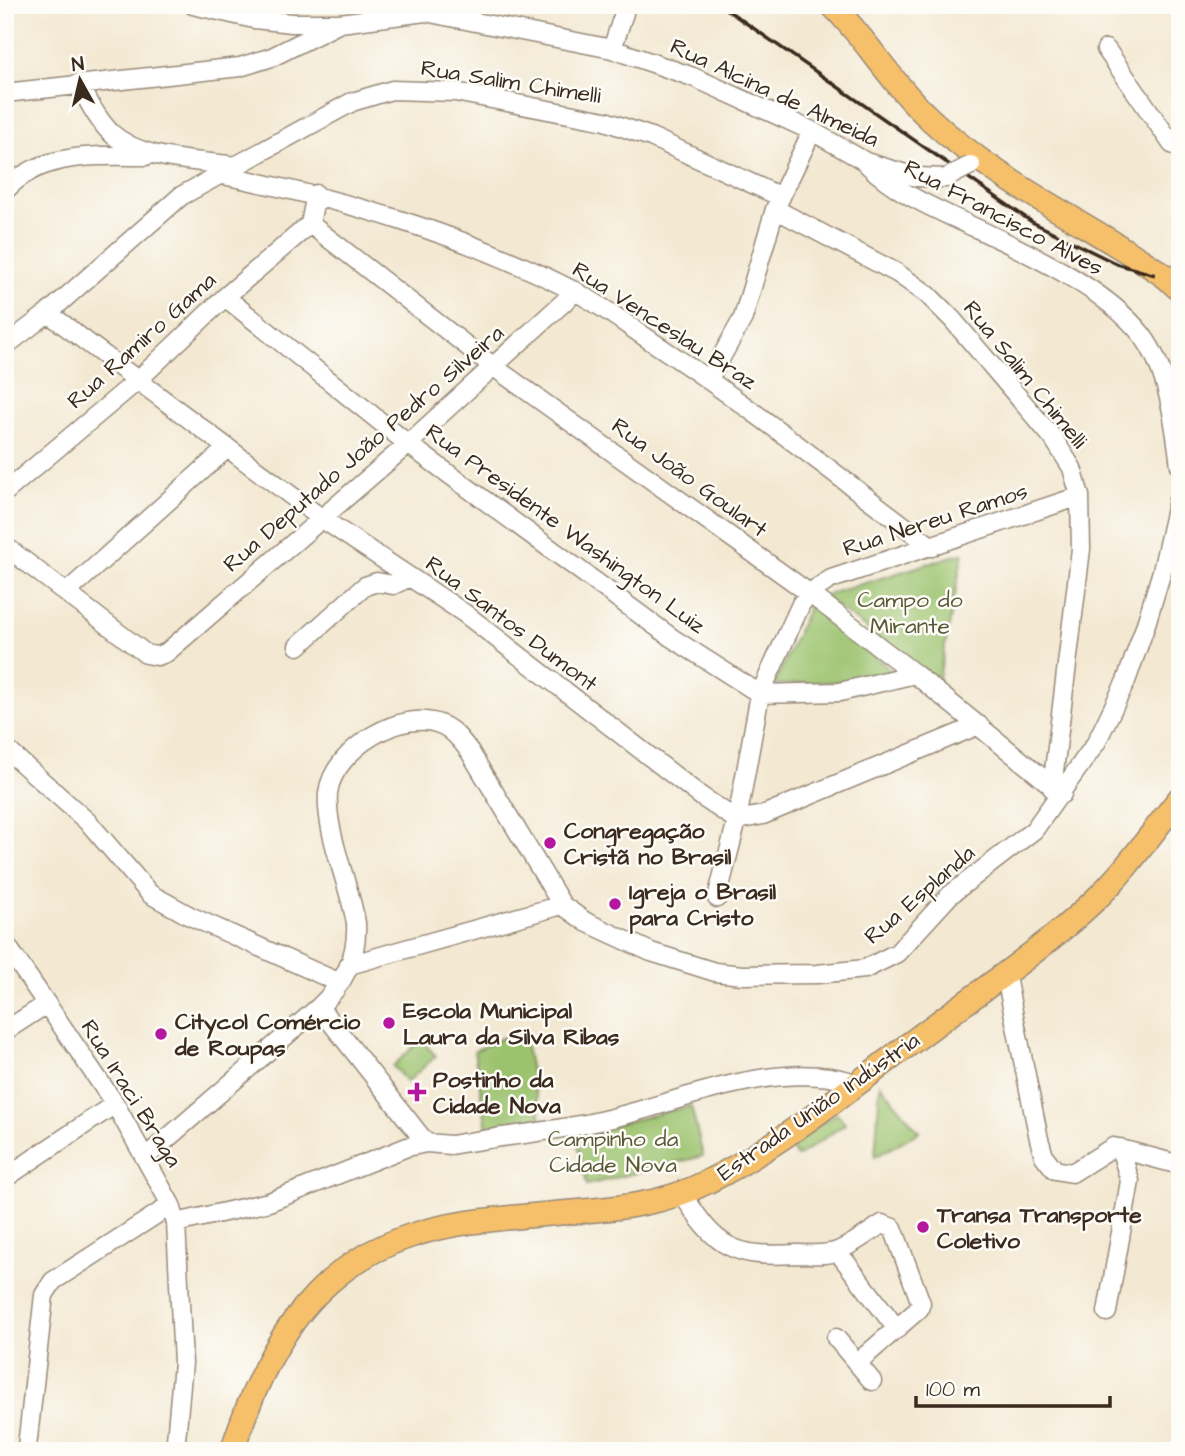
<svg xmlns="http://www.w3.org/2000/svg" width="1185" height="1456" font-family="'Architects Daughter',sans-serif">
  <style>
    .green { fill: #9bc26d; stroke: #6b7646; stroke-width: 2 }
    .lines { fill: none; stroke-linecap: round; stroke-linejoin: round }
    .minor-casing { stroke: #978978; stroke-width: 21 }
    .major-casing { stroke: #978978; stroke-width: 26 }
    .minor { stroke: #fff; stroke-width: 18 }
    .major { stroke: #f6c06b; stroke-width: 23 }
    .rail { stroke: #3b2a1e; stroke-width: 3.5 }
    .minor-bridge-casing { stroke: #978978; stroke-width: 21; stroke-linecap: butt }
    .major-bridge-casing { stroke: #978978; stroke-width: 26; stroke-linecap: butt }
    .minor-bridge { stroke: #fff; stroke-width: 18 }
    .major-bridge { stroke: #f6c06b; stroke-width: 23 }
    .poi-dot { fill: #b5179e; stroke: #fdfcf7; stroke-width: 2.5 }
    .labels { text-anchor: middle; stroke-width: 5; stroke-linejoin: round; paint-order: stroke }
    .street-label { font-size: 23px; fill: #3b2a1e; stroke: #fdfcf7 }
    .park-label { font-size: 23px; fill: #585836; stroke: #fdfcf7 }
    .poi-label { font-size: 23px; font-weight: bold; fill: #3b2a1e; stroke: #fdfcf7; text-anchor: start }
  </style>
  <rect width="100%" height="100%" fill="#fdfcf7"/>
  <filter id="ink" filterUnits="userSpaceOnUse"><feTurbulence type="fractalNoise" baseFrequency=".0143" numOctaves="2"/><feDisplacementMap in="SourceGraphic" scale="14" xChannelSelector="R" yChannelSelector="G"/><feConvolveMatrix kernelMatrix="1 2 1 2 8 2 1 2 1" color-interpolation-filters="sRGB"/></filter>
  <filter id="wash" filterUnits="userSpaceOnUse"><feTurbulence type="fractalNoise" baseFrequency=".00686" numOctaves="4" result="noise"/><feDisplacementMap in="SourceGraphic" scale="28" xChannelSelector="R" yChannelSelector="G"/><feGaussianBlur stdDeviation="1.57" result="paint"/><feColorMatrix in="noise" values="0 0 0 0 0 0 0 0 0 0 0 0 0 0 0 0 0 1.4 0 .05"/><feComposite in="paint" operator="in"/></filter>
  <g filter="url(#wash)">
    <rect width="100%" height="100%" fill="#f3e8d1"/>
    <path class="green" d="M963,553L938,683L823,596Z
      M810,604L892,671L845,681L774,685Z
      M504,1037L525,1042L541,1119L487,1129L474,1051Z
      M421,1040L436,1056L407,1082L393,1066Z
      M880,1084L919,1132L875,1157Z
      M691,1106L703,1156L587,1185L575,1134Z
      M837,1113L845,1124L797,1157L789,1145Z"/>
  </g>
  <g filter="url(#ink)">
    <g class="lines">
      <g class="minor-casing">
        <path id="minor" d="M193,5L254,19L292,23H340L425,12L612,49L693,77L812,131L866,162L916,177L946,178
          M612,49L624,13L623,5
          M1106,49L1172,144L1180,148
          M79,83C88,101 97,119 111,133C142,161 196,160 235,166
          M5,93L240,67L272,57L340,23
          M868,165C896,192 929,206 963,222C1018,248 1104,286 1142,335C1168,369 1175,424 1180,466
          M218,174C341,199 461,233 574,291C602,305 628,326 654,343C750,406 840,478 932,547
          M5,191C40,151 98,156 146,156
          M316,194L310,224L494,367L809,593L915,674L1062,794
          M775,209L897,273L927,294L952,319L1053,438L1072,468L1080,496L1081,549L1052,788
          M225,297L408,444L672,638L760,694L840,692L915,674
          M48,313L321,518L464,613L702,797L737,820L763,815L979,725
          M5,346L48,313L181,196L352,102L392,90L455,92L605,121L651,137L781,197
          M709,379L743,318L775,209L812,131
          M5,492L137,381L225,297L310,224
          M5,546L146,654L157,656L166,653L408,444L576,291
          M66,593L226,449
          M298,646L365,586L377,582L393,585L410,577
          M5,748L89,823L150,894L190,916L340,983
          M717,898L737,820L760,694L801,604L809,593L831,579L1080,496
          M5,943L115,1104L171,1205L176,1223L183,1363L175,1451
          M349,965L562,905
          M1005,972L1039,1139L1044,1156L1055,1170L1072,1173L1113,1147L1180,1165
          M319,1007L426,1143
          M5,1031L45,1005
          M147,1156L319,1007C343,985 358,957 356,923C349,883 325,832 328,793C333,750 404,705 444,726C456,732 463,743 470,752L562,905L586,922L651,952L715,972L742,975L817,974L865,969L897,953L950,895L1034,830L1096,743L1126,681L1145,627L1162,571L1180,491
          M5,1178L115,1104
          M682,1193C716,1248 733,1258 797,1254C810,1254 829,1256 840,1250C855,1243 868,1233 882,1224L893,1228L921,1303L919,1309L857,1363L872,1381
          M176,1223L269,1202L407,1147L426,1143L451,1145C501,1136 554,1132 604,1120C682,1102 777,1057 856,1083
          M838,1252L897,1329
          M1107,1312L1130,1181L1120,1148
          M836,1338L857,1363
          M27,1447L44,1295L53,1281L171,1205"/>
      </g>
      <g class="major-casing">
        <path id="major" d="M832,5C868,41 893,85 930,119C999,184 1089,223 1166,277
          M232,1451C263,1356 308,1269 410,1236C458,1220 510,1218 560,1213C610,1209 661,1206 707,1182C786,1143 856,1083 927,1031C983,989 1043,949 1094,901C1126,871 1152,832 1180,798"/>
      </g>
      <use href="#minor" class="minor"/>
      <use href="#major" class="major"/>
      <path class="rail" d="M720,5L1032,222L1117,264L1180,282"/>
      <g class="minor-bridge-casing">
        <path id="minor-bridge" d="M946,178L971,165"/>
      </g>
      <g class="major-bridge-casing">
        <path id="major-bridge" d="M1166,277L1180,290"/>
      </g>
      <use href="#minor-bridge" class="minor-bridge"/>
      <use href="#major-bridge" class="major-bridge"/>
    </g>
  </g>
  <g class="poi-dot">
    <circle cx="550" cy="843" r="7"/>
    <circle cx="615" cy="904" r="7"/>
    <circle cx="389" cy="1023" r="7"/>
    <circle cx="161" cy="1034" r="7"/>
    <path d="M413.5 1081.5h7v7h7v7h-7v7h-7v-7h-7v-7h7z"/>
    <circle cx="923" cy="1227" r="7"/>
  </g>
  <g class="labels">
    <g class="street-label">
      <text transform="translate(511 81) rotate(9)" y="8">Rua Salim Chimelli</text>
      <text transform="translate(775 92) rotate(25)" y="8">Rua Alcina de Almeida</text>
      <text transform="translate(1004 217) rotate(28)" y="8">Rua Francisco Alves</text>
      <text transform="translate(665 325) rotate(33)" y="8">Rua Venceslau Braz</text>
      <text transform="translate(141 340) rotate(-42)" y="8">Rua Ramiro Gama</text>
      <text transform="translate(1026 374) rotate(51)" y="8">Rua Salim Chimelli</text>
      <text transform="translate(363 448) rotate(-41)" y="8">Rua Deputado João Pedro Silveira</text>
      <text transform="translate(690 477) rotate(36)" y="8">Rua João Goulart</text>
      <text transform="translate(935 519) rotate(-18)" y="8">Rua Nereu Ramos</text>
      <text transform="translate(566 528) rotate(36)" y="8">Rua Presidente Washington Luiz</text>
      <text transform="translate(512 623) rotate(37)" y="8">Rua Santos Dumont</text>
      <text transform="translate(919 894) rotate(-41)" y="8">Rua Esplanda</text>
      <text transform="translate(132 1093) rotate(58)" y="8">Rua Iraci Braga</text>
      <text transform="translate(818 1106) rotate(-35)" y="8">Estrada União Indústria</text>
    </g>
    <g class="park-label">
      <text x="910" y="607">Campo do<tspan x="910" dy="26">Mirante</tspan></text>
      <text x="613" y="1146">Campinho da<tspan x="613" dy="26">Cidade Nova</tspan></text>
    </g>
    <g class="poi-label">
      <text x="564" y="838">Congregação<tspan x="564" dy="26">Cristã no Brasil</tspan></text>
      <text x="629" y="899">Igreja o Brasil<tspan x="629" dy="26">para Cristo</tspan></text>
      <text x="403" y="1018">Escola Municipal<tspan x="403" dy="26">Laura da Silva Ribas</tspan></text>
      <text x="175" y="1029">Citycol Comércio<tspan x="175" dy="26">de Roupas</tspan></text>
      <text x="433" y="1087">Postinho da<tspan x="433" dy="26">Cidade Nova</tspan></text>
      <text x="937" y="1222">Transa Transporte<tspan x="937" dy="26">Coletivo</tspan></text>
    </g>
  </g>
  <rect width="1185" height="1456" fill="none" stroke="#fdfcf7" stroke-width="28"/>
  <g transform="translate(80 80) rotate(352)" stroke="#fdfcf7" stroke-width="5" paint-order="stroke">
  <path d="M0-5L12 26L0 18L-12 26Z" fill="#3b2a1e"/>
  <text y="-10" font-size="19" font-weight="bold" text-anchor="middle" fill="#3b2a1e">N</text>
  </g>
  <path d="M916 1396v10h194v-10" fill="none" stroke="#3b2a1e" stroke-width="3.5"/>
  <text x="926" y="1396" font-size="21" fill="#3b2a1e" stroke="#fdfcf7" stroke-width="5" paint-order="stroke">100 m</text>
</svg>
